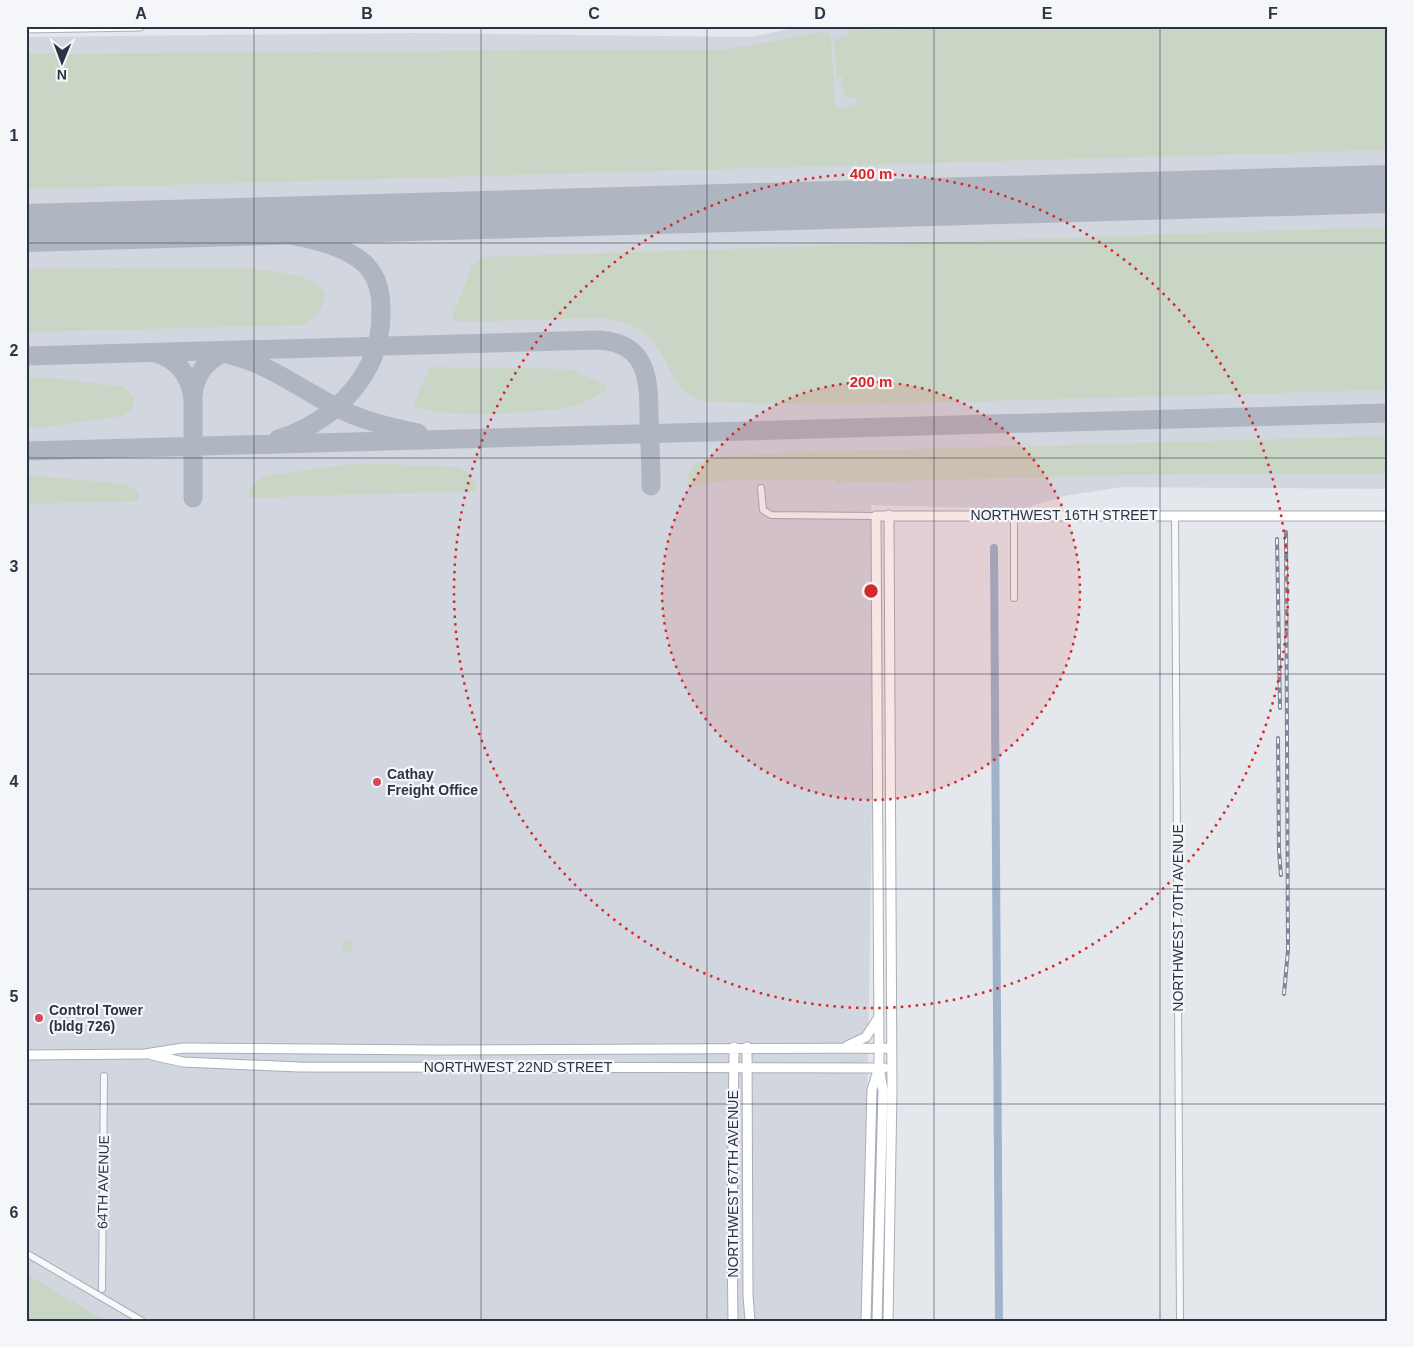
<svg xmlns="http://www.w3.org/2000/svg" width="1414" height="1347" font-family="Arial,sans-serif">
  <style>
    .built { fill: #d2d6de }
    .green { fill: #c9d6c5 }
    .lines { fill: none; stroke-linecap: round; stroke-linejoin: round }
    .canal { stroke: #9fb4cc; stroke-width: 8 }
    .taxiway { stroke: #b0b6c1; stroke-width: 19 }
    .runway { stroke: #b0b6c1; stroke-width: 48 }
    .street-casing { stroke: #a9aeb7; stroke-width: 8 }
    .secondary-casing { stroke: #a9aeb7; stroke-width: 11 }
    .street { stroke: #f7f8fa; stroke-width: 6 }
    .secondary { stroke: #fff; stroke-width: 9 }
    .rail-casing { stroke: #7d8696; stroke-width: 4 }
    .rail { stroke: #f4f6f9; stroke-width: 2; stroke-dasharray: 5.5; stroke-linecap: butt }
    .grid { fill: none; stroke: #2b3445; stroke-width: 1; stroke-opacity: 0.55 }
    .ring { fill: none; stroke: #d62828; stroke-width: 2.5; stroke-dasharray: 2.5 5 }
    .poi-dot { fill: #d1495b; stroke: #f4f6f9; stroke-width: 2 }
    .labels { text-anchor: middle; stroke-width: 4.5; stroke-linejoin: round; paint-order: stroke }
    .street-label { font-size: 14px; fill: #2b3445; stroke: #f4f6f9 }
    .poi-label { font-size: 14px; font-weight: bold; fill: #2b3445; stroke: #f4f6f9; text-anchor: start }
    .centre { fill: #d62828; stroke: #f4f6f9; stroke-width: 2.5 }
    .ring-label { font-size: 15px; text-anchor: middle; font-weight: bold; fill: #d62828; stroke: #f4f6f9; stroke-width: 4.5; stroke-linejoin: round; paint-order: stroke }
    .neatline { fill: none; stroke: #2b3445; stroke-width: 2 }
    .grid-label { font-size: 16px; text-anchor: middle; font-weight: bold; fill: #2b3445 }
  </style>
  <rect width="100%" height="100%" fill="#e4e7ec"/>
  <path class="built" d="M804,26H1388V489L1122,487L1064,496L1022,509L871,505L875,611L864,1321H26V37L410,33L751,37Z"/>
  <path class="green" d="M1000,26H1388V150L26,189V54L728,49L824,32L828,33L831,39L835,105L838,109L856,104V97H844V88L838,84L842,83V77H838L837,83L834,39L850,35L846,31Z
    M1388,227V390L846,405L708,402C670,394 675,371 656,345C642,326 621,321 599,318L456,322L452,317L473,264L486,257Z
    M211,267C237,268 312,268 325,294C322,309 317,320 302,325L26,332V269Z
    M430,367L569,369L605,384L607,388C599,396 581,404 569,407C547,412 426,421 414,404Z
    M26,378H53L124,387L134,399L132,410L123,416L37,428L26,426Z
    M1388,436V473L1120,475L835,483L834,479L731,480L687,486C688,479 689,469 696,464C707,456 762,455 779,453Z
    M360,463L456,467C469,472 476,477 478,491L248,498L251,487L264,476Z
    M26,475L126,484L138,492L139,501L26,504Z
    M341 946a6 6 0 1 1 12 0a6 6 0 1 1-12 0Z
    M26,1274L106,1321H34L26,1316Z"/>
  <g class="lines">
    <path class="canal" d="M994,548L999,1321"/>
    <path class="taxiway" d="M113,226C173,227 320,222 365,264C379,278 381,294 381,313C381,329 379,342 373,357C356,397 319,427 278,439
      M156,353C178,359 191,377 193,400V498
      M230,355C269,364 299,388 334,406C359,420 390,427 418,433
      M26,356L599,340C651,343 649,385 649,424C650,444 651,465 651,486
      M193,397C194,375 207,358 229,351
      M26,451L1388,413"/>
    <path class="runway" d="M26,228L1388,189"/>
    <g class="street-casing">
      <path id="street" d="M761,488L763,510L771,515L876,516
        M1175,515L1180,1321
        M1014,517V598
        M26,1253L142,1321
        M102,1289L104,1076"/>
    </g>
    <g class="secondary-casing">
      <path id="secondary" d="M26,28L140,26
        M847,1046L866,1037L877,1020
        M747,1047L748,1295L750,1321
        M26,1055L145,1054L183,1048L439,1050L891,1048
        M152,1055L183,1062L299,1067L884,1068
        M733,1321L732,1238L734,1047
        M866,1321L872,1090L878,1070
        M877,1321L883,1090L879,1067V1048L876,516H1388
        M888,1321L892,1091L889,515"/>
    </g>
    <use href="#street" class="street"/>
    <use href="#secondary" class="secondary"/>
    <g class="rail-casing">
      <path id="rail" d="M1277,539L1280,708
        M1278,738L1279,851L1281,875
        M1284,994L1288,950L1286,532"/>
    </g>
    <use href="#rail" class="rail"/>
  </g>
  <path class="grid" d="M254,26V1321M481,26V1321M707,26V1321M934,26V1321M1160,26V1321M26,243H1388M26,458H1388M26,674H1388M26,889H1388M26,1104H1388"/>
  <circle cx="871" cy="591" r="209" fill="#d62828" fill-opacity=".12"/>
  <g class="ring">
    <circle cx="871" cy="591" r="209"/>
    <circle cx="871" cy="591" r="417"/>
  </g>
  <g class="poi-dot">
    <circle cx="377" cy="782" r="5"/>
    <circle cx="39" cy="1018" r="5"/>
  </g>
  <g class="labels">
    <g class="street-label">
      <text x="1064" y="520">NORTHWEST 16TH STREET</text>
      <text transform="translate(1178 918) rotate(-90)" y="5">NORTHWEST 70TH AVENUE</text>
      <text x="518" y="1072">NORTHWEST 22ND STREET</text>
      <text transform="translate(103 1182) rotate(-89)" y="5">64TH AVENUE</text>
      <text transform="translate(733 1184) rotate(-90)" y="5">NORTHWEST 67TH AVENUE</text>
    </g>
    <g class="poi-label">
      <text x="387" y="779">Cathay<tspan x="387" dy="16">Freight Office</tspan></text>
      <text x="49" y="1015">Control Tower<tspan x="49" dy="16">(bldg 726)</tspan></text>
    </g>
  </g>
  <circle cx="871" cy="591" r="8" class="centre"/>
  <g class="ring-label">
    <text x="871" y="179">400 m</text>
    <text x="871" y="387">200 m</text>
  </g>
  <rect width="1414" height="1347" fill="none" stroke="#f4f6f9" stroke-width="55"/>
  <g transform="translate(62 62) rotate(181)" stroke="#f4f6f9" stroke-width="4" paint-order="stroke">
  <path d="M0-4L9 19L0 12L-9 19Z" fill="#2b3445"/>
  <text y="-8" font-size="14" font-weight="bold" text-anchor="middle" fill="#2b3445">N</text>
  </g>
  <rect x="28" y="28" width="1358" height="1292" class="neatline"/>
  <g class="grid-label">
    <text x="141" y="19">A</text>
    <text x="367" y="19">B</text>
    <text x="594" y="19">C</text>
    <text x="820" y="19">D</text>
    <text x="1047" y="19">E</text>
    <text x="1273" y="19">F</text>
    <text x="14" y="141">1</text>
    <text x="14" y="356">2</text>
    <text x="14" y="572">3</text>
    <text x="14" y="787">4</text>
    <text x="14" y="1002">5</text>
    <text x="14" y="1218">6</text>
  </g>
</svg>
